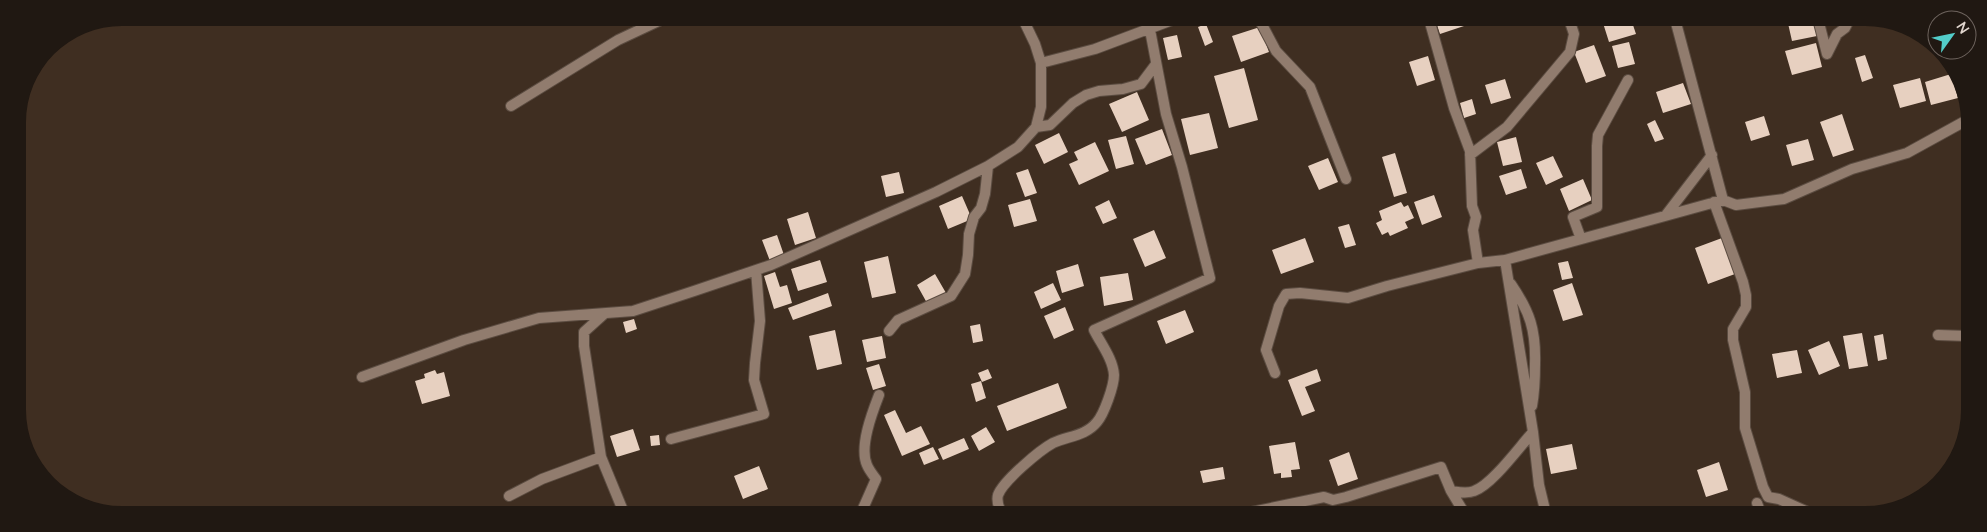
<svg xmlns="http://www.w3.org/2000/svg" width="1987" height="532" font-family="Lato,sans-serif">
  <style>
    .building { fill: #e7d0c0 }
    .lines { fill: none; stroke-linecap: round; stroke-linejoin: round }
    .minor-casing { stroke: #5b4c41; stroke-width: 12 }
    .minor { stroke: #917c6e; stroke-width: 10 }
  </style>
  <rect width="100%" height="100%" fill="#3f2e21"/>
  <path class="building" d="M1435,19H1468L1470,24L1440,34Z
    M1580,19H1603V20L1583,26Z
    M1614,19H1631L1636,34L1609,42L1603,23Z
    M1787,19H1813L1817,36L1792,41Z
    M1206,24L1213,42L1205,46L1198,27Z
    M1260,27L1269,52L1241,62L1232,36Z
    M1177,35L1182,57L1168,60L1163,38Z
    M1629,42L1635,64L1618,68L1612,46Z
    M1816,43L1822,67L1792,75L1785,51Z
    M1594,45L1606,76L1586,83L1574,52Z
    M1865,55L1873,78L1862,82L1855,58Z
    M1428,56L1435,80L1417,86L1409,62Z
    M1244,68L1258,120L1229,128L1214,76Z
    M1951,74L1958,98L1931,105L1925,82Z
    M1920,78L1926,101L1900,108L1893,85Z
    M1505,79L1511,98L1491,104L1485,85Z
    M1683,83L1691,104L1663,113L1656,92Z
    M1137,92L1149,120L1122,132L1109,104Z
    M1472,99L1476,114L1464,118L1460,103Z
    M1209,113L1218,148L1190,155L1181,119Z
    M1842,114L1854,150L1833,157L1820,122Z
    M1764,116L1770,135L1751,141L1745,122Z
    M1655,120L1664,139L1655,142L1647,124Z
    M1162,129L1172,155L1146,165L1135,139Z
    M1059,133L1068,152L1044,164L1035,145Z
    M1126,136L1134,164L1116,169L1108,140Z
    M1516,137L1522,162L1503,166L1497,142Z
    M1808,139L1814,160L1792,166L1786,145Z
    M1095,142L1109,171L1079,185L1069,164L1078,160L1074,152Z
    M1395,153L1407,193L1394,197L1382,157Z
    M1553,156L1563,177L1546,185L1536,163Z
    M1328,158L1338,182L1319,190L1308,166Z
    M1028,169L1037,193L1025,197L1016,173Z
    M1521,169L1527,188L1506,195L1499,176Z
    M899,172L904,193L886,197L881,176Z
    M1583,179L1592,200L1569,211L1560,189Z
    M1434,195L1442,217L1422,225L1414,202Z
    M962,196L972,219L948,229L939,206Z
    M1030,199L1037,221L1014,227L1008,205Z
    M1109,200L1117,218L1103,224L1095,207Z
    M1401,202L1404,207L1408,205L1414,218L1405,222L1408,228L1390,236L1388,232L1382,235L1376,223L1382,220L1379,211Z
    M808,212L816,238L795,245L787,219Z
    M1349,224L1356,245L1345,248L1338,227Z
    M1154,230L1166,258L1145,267L1133,239Z
    M777,235L784,255L770,261L762,240Z
    M1305,238L1314,262L1281,274L1272,250Z
    M1722,238L1735,274L1708,284L1695,248Z
    M888,256L896,293L872,298L864,262Z
    M820,260L827,282L798,291L791,269Z
    M1568,261L1573,278L1562,280L1558,263Z
    M1078,264L1084,286L1062,293L1056,271Z
    M775,272L780,287L787,285L792,303L774,309L764,276Z
    M1128,273L1133,300L1104,306L1100,277Z
    M935,274L946,293L927,303L917,285Z
    M1053,283L1061,300L1041,309L1034,292Z
    M1572,283L1583,315L1563,321L1553,290Z
    M828,293L832,306L793,320L788,308Z
    M1065,307L1074,330L1054,339L1044,316Z
    M1185,310L1194,332L1166,344L1157,321Z
    M634,319L637,329L626,333L623,322Z
    M980,324L983,341L973,343L970,326Z
    M835,330L842,364L817,370L809,336Z
    M1862,333L1868,366L1849,369L1843,336Z
    M1883,334L1887,359L1878,361L1874,336Z
    M882,336L886,358L867,362L862,340Z
    M1829,341L1840,366L1819,375L1808,350Z
    M1797,350L1802,373L1777,378L1772,354Z
    M879,364L886,386L873,390L866,368Z
    M988,369L992,378L982,382L978,373Z
    M1317,369L1321,381L1305,387L1315,411L1302,416L1288,380Z
    M435,370L437,374L444,372L450,396L422,404L415,381L425,378L424,374Z
    M981,381L986,398L976,402L971,384Z
    M1058,383L1067,408L1007,431L997,406Z
    M895,410L906,433L921,426L930,444L902,456L884,415Z
    M986,427L995,442L979,451L971,436Z
    M633,429L640,450L617,457L610,436Z
    M659,435L660,445L651,446L650,436Z
    M964,438L969,449L943,460L938,449Z
    M1295,442L1300,469L1291,470L1292,477L1281,478V473L1274,474L1269,446Z
    M1572,444L1577,469L1551,474L1546,449Z
    M933,447L939,459L924,465L919,453Z
    M1349,452L1358,479L1338,486L1329,460Z
    M1719,462L1728,490L1706,497L1697,470Z
    M759,466L768,489L743,499L734,476Z
    M1223,467L1225,479L1203,483L1200,471Z
    M1561,509L1563,514H1552L1551,511Z"/>
  <g class="lines">
    <g class="minor-casing">
      <path id="minor" d="M1259,19L1276,51L1310,87L1346,179
        M1429,19L1454,108L1470,151L1472,206L1476,217L1473,230L1478,263L1505,260
        M1818,19L1827,54L1837,34L1845,28L1849,20
        M1041,63L1095,49L1175,19
        M511,106L618,40L665,18
        M1036,127L1050,125L1073,103L1086,95L1099,91L1123,89L1141,84L1156,64
        M1470,155L1507,127L1570,52L1574,34L1569,19
        M1723,200L1736,205L1784,199L1852,169L1907,153L1967,120
        M1714,202L1743,282L1746,295V307L1733,329V340L1745,392V428L1763,487L1768,497L1779,499L1810,513
        M1666,215L1712,155
        M1581,239L1573,217L1597,207V146L1598,135L1628,80
        M1511,284C1530,312 1536,330 1535,364C1535,380 1535,389 1532,406
        M604,314L584,332V346L601,457L624,513
        M889,331L898,320L951,296L965,274L968,255L969,234L974,217L981,208L985,194L988,166
        M1938,335L1967,336
        M1275,373L1266,350L1279,306L1286,294L1300,293L1348,298L1387,286L1478,263
        M362,377L464,340L539,318L633,311L694,291L771,265L936,192L988,166L1018,147L1036,127L1041,107V63L1035,44L1023,19
        M1533,432L1539,485L1546,514
        M671,439L764,414L754,380L755,363L760,321L756,270
        M1451,491L1465,514
        M509,496L542,479L601,457
        M1757,503L1761,514
        M861,513L876,479C873,475 869,470 867,465C859,447 872,413 879,395
        M1001,513C999,507 996,502 998,495C1003,481 1040,450 1053,443C1068,436 1086,436 1097,422C1104,414 1114,386 1114,375C1113,359 1101,344 1094,330L1210,278L1182,167L1166,114L1150,30
        M1242,514L1324,497L1333,500L1346,497L1441,467L1451,491C1458,492 1467,494 1474,491C1492,485 1520,446 1533,432L1505,260L1723,200L1675,19"/>
    </g>
    <use href="#minor" class="minor"/>
  </g>
  <path d="M0 0H1987V532H0ZM122 26H1865A96 96 0 0 1 1961 122V410A96 96 0 0 1 1865 506H122A96 96 0 0 1 26 410V122A96 96 0 0 1 122 26Z" fill="#201812" fill-rule="evenodd"/>
  <g transform="translate(1952 35) rotate(57)"><circle r="24" fill="#201812" stroke="#6e645e"/>
  <path d="M0-4L9 19L0 12L-9 19Z" fill="#53cdc9"/>
  <text y="-8" font-size="14" font-weight="bold" text-anchor="middle" fill="#e2d7cf">N</text>
  </g>
</svg>
